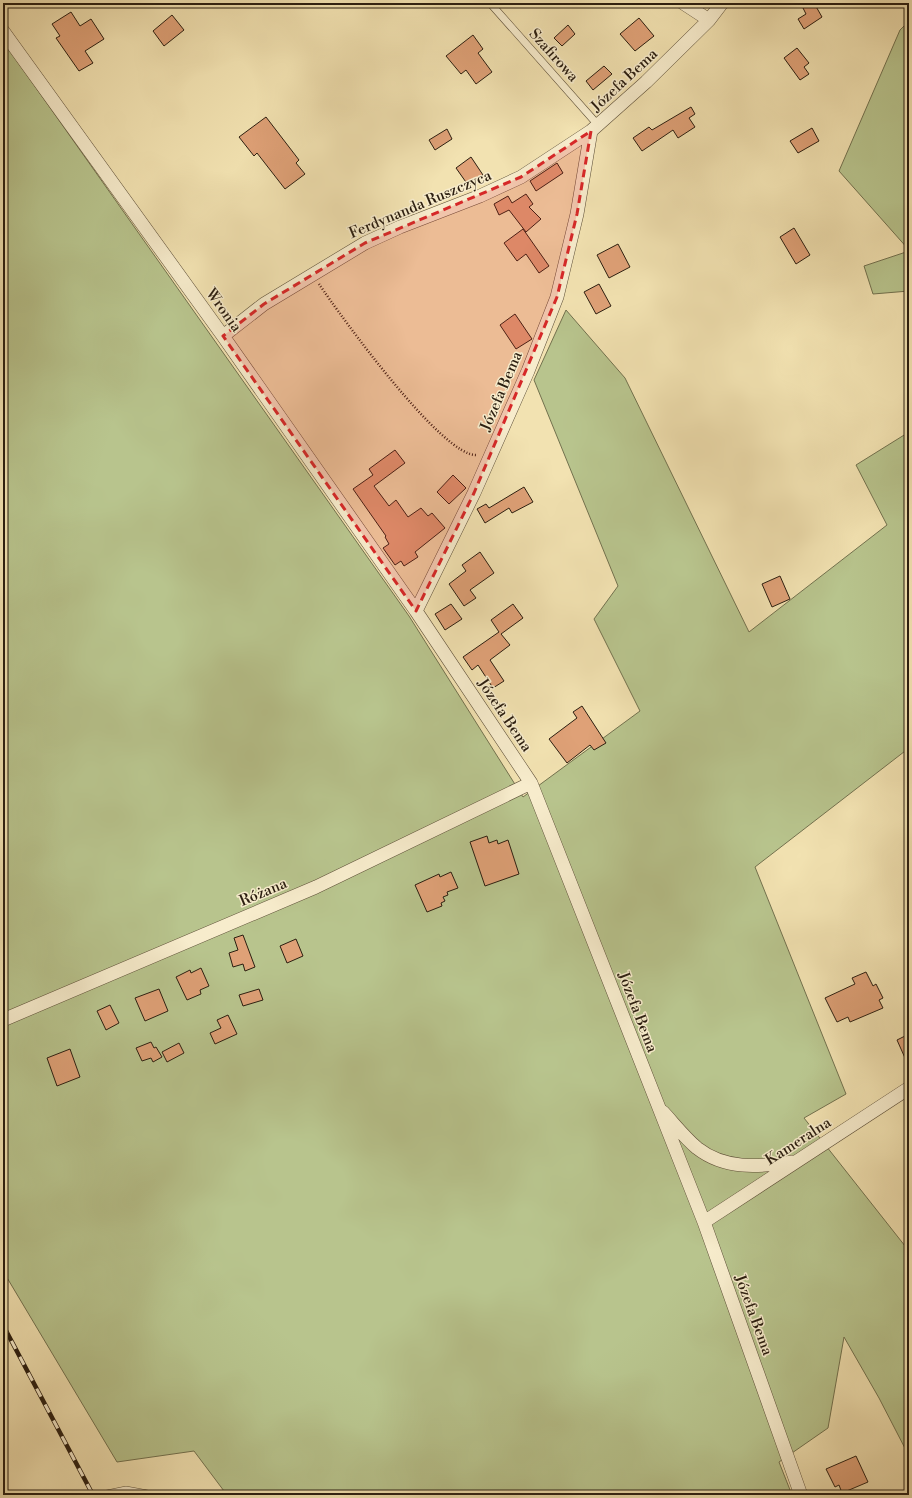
<svg xmlns="http://www.w3.org/2000/svg" width="912" height="1498" font-family="'Libre Bodoni',serif">
  <style>
    .green { fill: #b8c48d; stroke: #72714e }
    .building { fill: #dfa177; stroke: #2b1e10 }
    .lines { fill: none; stroke-linecap: round; stroke-linejoin: round }
    .service-casing { stroke: #5d4f38; stroke-width: 8 }
    .minor-casing { stroke: #5d4f38; stroke-width: 14 }
    .path { stroke: #2b1e10; stroke-width: 2.5; stroke-dasharray: 1 2; stroke-linecap: butt }
    .service { stroke: #f7eccc; stroke-width: 7 }
    .minor { stroke: #f7eccc; stroke-width: 13 }
    .rail-casing { stroke: #2b1e10; stroke-width: 4.5 }
    .rail { stroke: #f7eccc; stroke-width: 3; stroke-dasharray: 9; stroke-linecap: butt }
    .marked { fill: #d62828; fill-opacity: 0.2; stroke: #d62828; stroke-width: 3; stroke-dasharray: 8 5; stroke-linejoin: round }
    .labels { text-anchor: middle; stroke-width: 3; stroke-linejoin: round; paint-order: stroke }
    .street-label { font-size: 15px; fill: #2b1e10; stroke: #f7eccc }
  </style>
  <rect width="100%" height="100%" fill="#f2e2b1"/>
  <filter id="stains"><feTurbulence type="fractalNoise" baseFrequency=".005" numOctaves="4"/><feColorMatrix values="0 0 0 0 .2 0 0 0 0 .09 0 0 0 0 .02 0 0 0 .5 -.17"/></filter>
  <radialGradient id="worn" r=".72"><stop offset=".6" stop-color="#630" stop-opacity="0"/><stop offset="1" stop-color="#630" stop-opacity=".3"/></radialGradient>
  <path class="green" d="M909,21V250L839,171L900,30Z
    M3,41L409,616L523,797L640,711L594,619L618,586L534,380L566,310L625,378L749,632L887,525L856,465L909,432V748L755,867L846,1094L804,1118L909,1251V1456L879,1398L844,1337L828,1428L779,1462L792,1495H227L194,1451L117,1462L3,1271Z
    M909,251V291L873,294L864,266Z"/>
  <path class="building" d="M812,3H814L822,17L804,29L798,19L806,14L803,8Z
    M71,12L80,26L91,19L104,39L85,51L93,63L79,71L56,38L60,36L52,24Z
    M172,15L184,30L164,46L153,31Z
    M639,18L654,36L635,51L620,34Z
    M568,25L575,34L562,46L554,38Z
    M473,35L483,49L478,53L492,72L476,84L466,70L461,74L446,56Z
    M797,48L809,63L804,67L809,74L800,80L784,58Z
    M604,66L612,74L593,90L586,81Z
    M691,107L695,114L689,118L695,127L678,138L673,130L642,151L633,138L649,127L652,130Z
    M266,117L299,160L296,163L305,174L285,189L257,153L254,156L239,137Z
    M812,128L819,141L798,153L790,141Z
    M447,129L452,139L435,150L429,140Z
    M471,157L483,175L468,185L456,168Z
    M557,163L563,173L536,191L530,181Z
    M526,194L533,204L529,207L541,219L526,232L509,210L499,215L494,204L508,196L512,203Z
    M794,228L810,255L796,264L780,237Z
    M523,229L549,266L539,273L526,254L517,261L504,243Z
    M618,244L630,267L609,278L597,255Z
    M599,284L611,306L596,314L584,292Z
    M515,314L532,339L516,349L500,325Z
    M395,450L405,463L374,486L389,506L396,500L408,517L421,508L428,516L432,513L445,528L415,552L418,557L404,566L401,561L395,565L383,548L389,544L385,537L386,536L353,489L373,475L369,469Z
    M453,475L466,488L449,504L437,492Z
    M524,487L533,502L512,513L509,508L485,523L477,509L486,504L489,508Z
    M480,552L494,573L470,590L476,598L464,606L449,584L466,571L462,565Z
    M780,576L790,599L772,607L762,584Z
    M451,604L462,619L445,630L435,614Z
    M513,604L523,618L501,634L510,645L490,660L504,681L493,688L478,665L472,670L463,657L499,632L491,620Z
    M582,706L606,743L594,750L590,745L567,763L549,739L577,718L573,712Z
    M487,836L489,843L497,840L498,844L508,840L519,874L485,886L470,842Z
    M451,872L458,888L447,892L448,895L443,897L445,901L441,903L442,906L427,912L415,885L439,874L440,877Z
    M243,935L255,967L245,971L243,964L233,967L229,953L238,950L234,938Z
    M296,939L303,956L287,963L280,946Z
    M201,968L209,986L200,990L201,994L187,1000L176,977L190,970L191,973Z
    M866,972L873,986L876,984L883,998L879,1000L883,1008L850,1022L848,1017L837,1022L825,998L855,984L852,978Z
    M159,989L168,1011L145,1021L135,998Z
    M259,989L263,1000L243,1006L239,995Z
    M110,1005L119,1023L106,1030L97,1011Z
    M228,1015L237,1034L215,1044L210,1033L221,1028L217,1020Z
    M909,1034V1067L897,1040Z
    M151,1042L154,1048L156,1047L162,1057L153,1062L151,1058L142,1061L136,1048Z
    M179,1043L184,1053L167,1062L162,1052Z
    M70,1049L80,1077L57,1086L47,1058Z
    M856,1456L868,1482L842,1493L839,1485L835,1487L826,1469Z"/>
  <g class="lines">
    <g class="service-casing">
      <path id="service" d="M490,3L598,125
        M102,1495L126,1490L153,1495"/>
    </g>
    <g class="minor-casing">
      <path id="minor" d="M683,3L709,20
        M722,3L709,20L646,82L591,131L577,214L557,297L528,371L474,493L416,611L531,783L704,1222L801,1495
        M3,31L223,336L416,611
        M223,336L264,304L365,243L400,227L480,196L521,177L591,131
        M3,1020L316,887L531,783
        M663,1112C674,1124 685,1138 697,1148C725,1170 759,1167 792,1162
        M704,1222L909,1088"/>
    </g>
    <path class="path" d="M319,284C340,315 443,458 477,455"/>
    <use href="#service" class="service"/>
    <use href="#minor" class="minor"/>
    <g class="rail-casing">
      <path id="rail" d="M3,1325L93,1495"/>
    </g>
    <use href="#rail" class="rail"/>
  </g>
  <path class="marked" d="M591,131L577,214L557,297L474,493L416,611L223,336L264,304L365,243L521,177Z"/>
  <g class="labels">
    <g class="street-label">
      <text transform="translate(554 55) rotate(48)" y="5">Szafirowa</text>
      <text transform="translate(624 80) rotate(-43)" y="5">Józefa Bema</text>
      <text transform="translate(420 204) rotate(-23)" y="5">Ferdynanda Ruszczyca</text>
      <text transform="translate(224 310) rotate(54)" y="5">Wronia</text>
      <text transform="translate(501 391) rotate(-67)" y="5">Józefa Bema</text>
      <text transform="translate(505 715) rotate(56)" y="5">Józefa Bema</text>
      <text transform="translate(263 892) rotate(-23)" y="5">Różana</text>
      <text transform="translate(638 1012) rotate(69)" y="5">Józefa Bema</text>
      <text transform="translate(798 1141) rotate(-33)" y="5">Kameralna</text>
      <text transform="translate(754 1315) rotate(70)" y="5">Józefa Bema</text>
    </g>
  </g>
  <rect width="912" height="1498" fill="none" stroke="#f2e2b1" stroke-width="16"/>
  <rect x="4" y="4" width="904" height="1490" fill="none" stroke="#2b1e10" stroke-width="2"/>
  <rect x="8" y="8" width="896" height="1482" fill="none" stroke="#2b1e10"/>
  <rect width="100%" height="100%" filter="url(#stains)"/>
  <rect width="100%" height="100%" fill="url(#worn)"/>
</svg>
